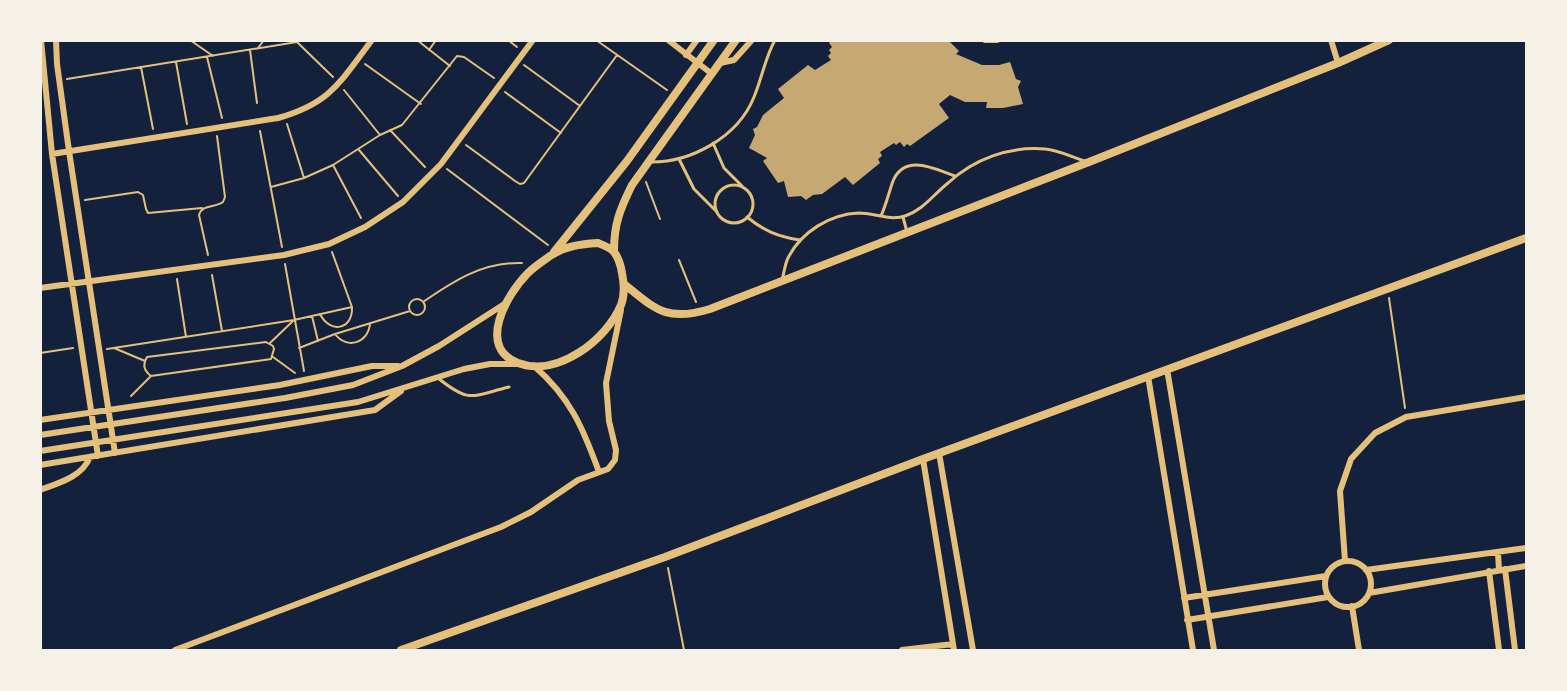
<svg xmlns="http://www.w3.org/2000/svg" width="1567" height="691" font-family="'Archivo Narrow',sans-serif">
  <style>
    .building { fill: #c6a872 }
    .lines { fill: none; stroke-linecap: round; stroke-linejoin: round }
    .path { stroke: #e5c07b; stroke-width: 2 }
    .service { stroke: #e5c07b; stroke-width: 3 }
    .minor { stroke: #e5c07b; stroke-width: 6 }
    .tertiary { stroke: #e5c07b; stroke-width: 8 }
  </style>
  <rect width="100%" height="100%" fill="#14213d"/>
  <path class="building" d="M832,40H948L959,51L956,54L982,65H999L1010,62L1016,79L1021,81L1018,87L1023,104L1003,108H986L987,102H965L950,95L939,104L949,118L910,146L907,144L904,147L900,142L896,145L894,143L880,152L882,156L878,159L880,163L853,185L845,177L822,194L813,195L806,200L801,196L788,197L784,181L778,183L763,161L767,158L749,148L755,135L753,129L757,127L763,115L784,98L778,89L808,65L815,70L831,60L828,56L831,53L829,50L832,47L829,43Z"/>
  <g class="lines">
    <path class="path" d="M190,40L213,56
      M417,40L450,66
      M508,40L517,47
      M596,40L667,90
      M258,48L264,40
      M250,50L257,103
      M429,50L436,40
      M207,57L222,118
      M176,62L187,124
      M365,64L421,104
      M524,65L580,106
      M141,67L153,129
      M67,79L297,42L333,77
      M344,90L380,135
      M505,92L561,133
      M287,124L304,178
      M390,130L425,167
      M260,131L282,247
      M466,145L515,181L520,184L524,183L617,55
      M359,150L398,196
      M333,165L361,218
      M447,169L548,245
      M646,182L660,219
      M271,187L304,178L333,165L380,135L402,125L457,56L464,57L494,78
      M85,200L138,192L143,195L146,209L148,213L202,208
      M208,255L199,215C202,204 215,208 223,202L225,197L217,136
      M679,260L696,302
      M285,264L304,371
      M212,275L222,331
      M177,279L186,337
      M1389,298L1405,408
      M409 307a8 8 0 1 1 16 0a8 8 0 1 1-16 0Z
      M423,302C455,280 483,262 522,263
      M320,314C330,334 353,330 352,307
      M312,316L318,341
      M335,334C347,350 368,343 370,324
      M270,343L294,320
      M114,348L145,361
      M299,348L335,334L410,311
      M107,349L294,320L352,307L332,252
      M40,353L73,348
      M273,357L295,373
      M131,396L151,376L271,359L274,349L273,346L266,342L147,357C142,365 144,371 151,376
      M668,568L684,650"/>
    <path class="service" d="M713,143L724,168L742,186
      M679,159L694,189L717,212
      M649,162C691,163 738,137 754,97C762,78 765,58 775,40
      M715 204a19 19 0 1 1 38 0a19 19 0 1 1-38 0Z
      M881,216C886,205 889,192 893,181C905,153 935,169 955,176
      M747,217C764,231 779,237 800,240
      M903,217L907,232
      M782,280C784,273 785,264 788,258C801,232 830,214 859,213C874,213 890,221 905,216C923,210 933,195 948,183C974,159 1009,146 1045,149C1058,150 1072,157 1085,161
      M438,378C470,404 472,396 509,387"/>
    <path class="minor" d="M41,40L52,154L98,456
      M56,40L57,64L69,151L115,453
      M668,40L712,74
      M985,40H997
      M1331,40L1338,63
      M686,55L697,40
      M720,63L734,60L752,40
      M52,154L278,118C331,103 340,82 372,40
      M40,288L284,255L329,244L365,227L403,202L441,164L533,40
      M534,366C570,397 583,428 599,472
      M1167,369L1214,650
      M1148,376L1193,650
      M40,420L280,385L372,366H398
      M40,435L285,398L353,385L402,366L439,346L506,303
      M40,451L358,402L464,369L490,364H520
      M939,453L973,650
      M923,459L954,650
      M40,465L375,410L401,391
      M40,490C59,483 82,477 90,457
      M1498,553L1499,570
      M1345,561L1340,491L1351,459L1375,433L1406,417L1526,397
      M1325 584a23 23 0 1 1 46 0a23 23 0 1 1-46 0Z
      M1505,569L1515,650
      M1366,570L1526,548
      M1489,571L1499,650
      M1369,593L1526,566
      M1184,598L1326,576
      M1352,606L1359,650
      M1187,620L1328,597
      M175,650L501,527L531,512L578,480L608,469L615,460L616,450L609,421L606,383L621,310
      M902,650L953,644"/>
    <path class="tertiary" d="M598,243C603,245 611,248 614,252C618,257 621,267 622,273C624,283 625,295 621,305C607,339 558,378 518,363C476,347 507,294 528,273C534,267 543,261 550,256C565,246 581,244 598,243Z
      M614,251C614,224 620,209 632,185L736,40
      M554,252L627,161L714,40
      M624,284C656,310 667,322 710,309L1089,162L1338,63L1389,40
      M401,650L665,557L923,459L1526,238"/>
  </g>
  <rect width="1567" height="691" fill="none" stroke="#f6f1e7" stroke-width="84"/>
</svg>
